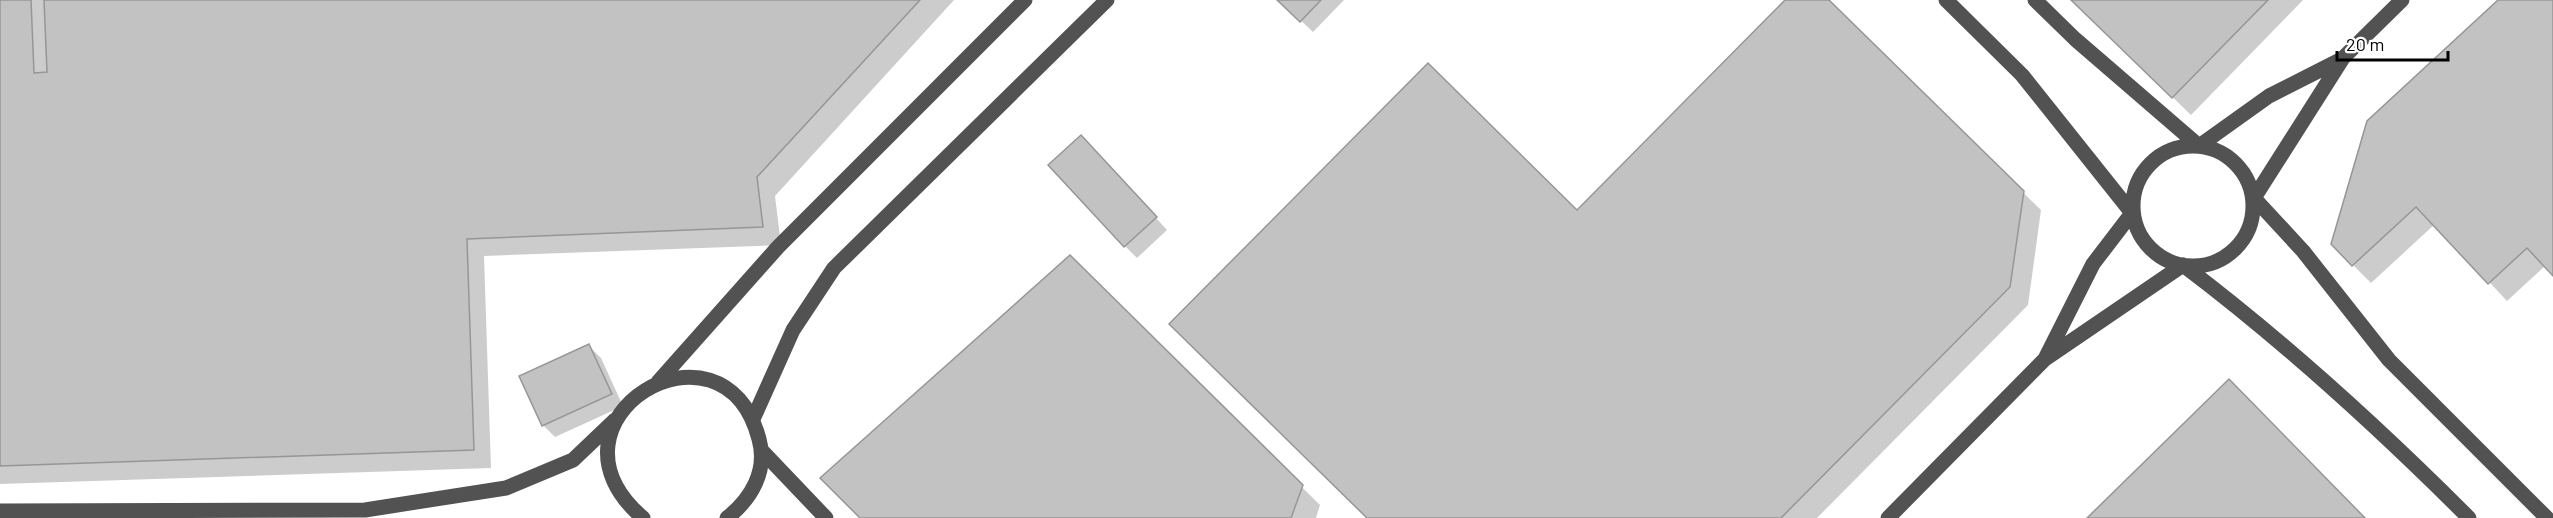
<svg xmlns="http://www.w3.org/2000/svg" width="2553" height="518" font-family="Barlow,sans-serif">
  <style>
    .shadow { fill: #0003 }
    .building { fill: #c2c2c2; stroke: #969696; stroke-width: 1.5 }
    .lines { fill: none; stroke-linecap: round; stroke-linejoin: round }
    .minor { stroke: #525252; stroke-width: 15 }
  </style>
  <rect width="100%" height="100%" fill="#fff"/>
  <path class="shadow" d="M0,0H954L775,196L781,245L484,256L491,468L0,484Z
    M1279,0H1344L1313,32Z
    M1787,0H1827L2041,210L2028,305L1817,518H1369L1577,212Z
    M2072,0H2303L2191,115Z
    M2500,0H2553V274L2545,266L2507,301L2435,224L2371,283L2353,265Z
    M1093,149L1167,230L1137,258L1125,246Z
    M1070,257L1320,505L1316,518H862Z
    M589,346L601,358L623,406L555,437L543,425Z"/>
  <path class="building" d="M0,0H31L34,73L47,72L44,0H920L757,177L763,227L467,239L474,450L0,466Z
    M1277,0H1321L1300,22Z
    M1785,0H1829L2024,191L2010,287L1781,518H1367L1169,324L1428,63L1577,210Z
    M2071,0H2268L2172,98Z
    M2498,0H2553V276L2527,248L2488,284L2416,207L2352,266L2331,244L2367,121Z
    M1081,135L1157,217L1124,247L1048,165Z
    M1070,255L1303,485L1291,518H860L820,478Z
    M589,344L612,394L542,426L519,376Z
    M2229,379L2365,518H2087Z"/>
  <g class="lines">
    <path class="minor" d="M1946,0L2022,75L2132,213L2093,264L2046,357
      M2035,0L2075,39L2199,146L2269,96L2342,59
      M2402,0L2343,58L2254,198L2303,251L2389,360L2547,518
      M2133 206a60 60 0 1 1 120 0a60 60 0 1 1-120 0Z
      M658,382L778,247L1025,0
      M754,417L793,330L834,268L1107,0
      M763,452L826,518
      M0,511L365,510L506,488L573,460L615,420
      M643,518C529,420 723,303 759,439C768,471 751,499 727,518
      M1888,518L2045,359L2183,265C2285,342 2379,428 2469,518"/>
  </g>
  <path d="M2337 51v9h111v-9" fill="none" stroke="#000000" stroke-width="3"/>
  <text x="2346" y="51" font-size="18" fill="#000000" stroke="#ffffff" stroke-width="4.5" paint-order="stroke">20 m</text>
</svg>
